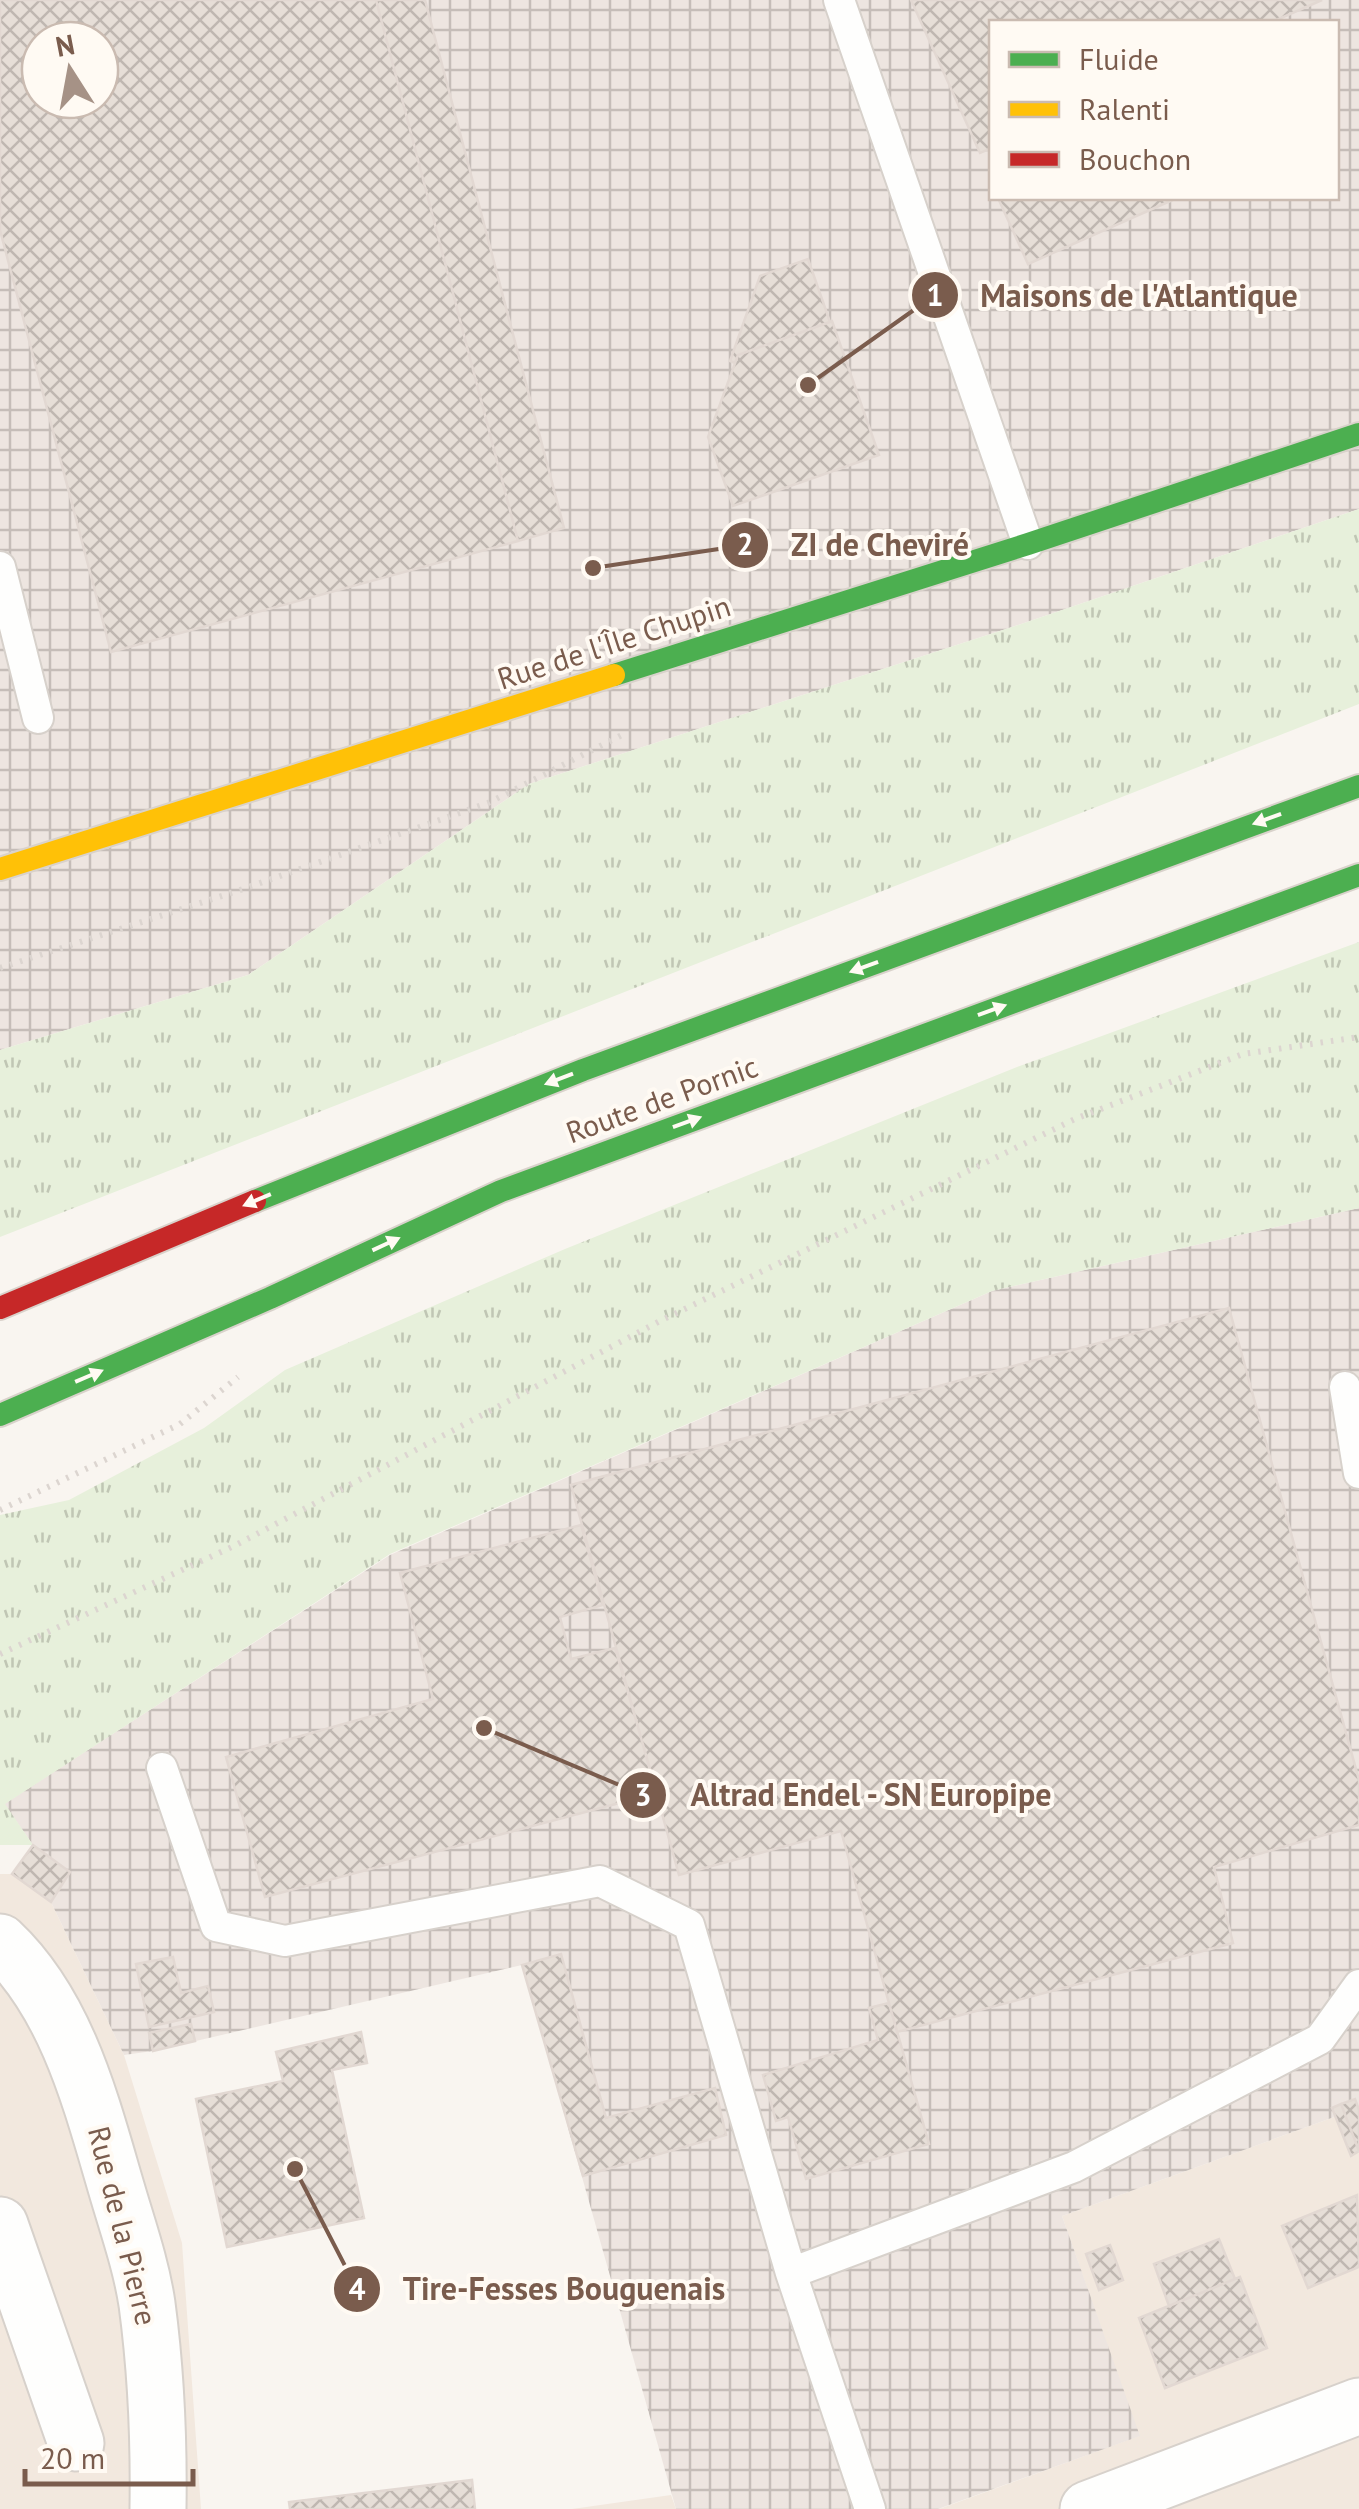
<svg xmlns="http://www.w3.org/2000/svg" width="1359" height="2509" font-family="'PT Sans',sans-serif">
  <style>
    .residential { fill: #f2e8de }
    .industrial { fill: url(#industrial-grid); fill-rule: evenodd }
    .grass { fill: url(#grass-tufts) }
    .building { fill: url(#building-cross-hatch); stroke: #e2d8d2; stroke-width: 2.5; fill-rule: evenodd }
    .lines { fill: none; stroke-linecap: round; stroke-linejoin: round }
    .lane-casing { stroke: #d7d1cb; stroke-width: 34 }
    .street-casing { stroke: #d7d1cb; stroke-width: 59 }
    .fast-casing { stroke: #d9d2cb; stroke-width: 26 }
    .slow-casing { stroke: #d9d2cb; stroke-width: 26 }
    .jam-casing { stroke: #d9d2cb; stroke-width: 26 }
    .path { stroke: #dcd5d0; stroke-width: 6; stroke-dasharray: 2.5 8; stroke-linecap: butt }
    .lane { stroke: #fefefd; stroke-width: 30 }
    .street { stroke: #fefefd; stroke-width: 55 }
    .fast { stroke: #4caf50; stroke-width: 22 }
    .slow { stroke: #ffc107; stroke-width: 22 }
    .jam { stroke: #c62828; stroke-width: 22 }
    .oneway { fill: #fffaf3 }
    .labels { text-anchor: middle; stroke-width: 8; stroke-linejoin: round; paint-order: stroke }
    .street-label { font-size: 30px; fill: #7a5c4d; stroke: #fffaf3 }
    .leader { fill: none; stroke: #7a5c4d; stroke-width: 4 }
    .callout-dot { fill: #7a5c4d; stroke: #fffaf3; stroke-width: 4 }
    .mark-label { font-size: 30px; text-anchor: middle; font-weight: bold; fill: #fff }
    .callout-label { font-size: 32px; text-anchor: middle; font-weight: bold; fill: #7a5c4d; stroke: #fffaf3; stroke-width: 8; stroke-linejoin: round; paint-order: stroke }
  </style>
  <defs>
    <pattern id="industrial-grid" width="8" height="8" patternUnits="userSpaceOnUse" patternTransform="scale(2.5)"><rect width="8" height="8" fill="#ede5e0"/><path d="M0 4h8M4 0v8" fill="none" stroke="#c5bdb8"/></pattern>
    <pattern id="grass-tufts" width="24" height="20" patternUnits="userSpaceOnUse" patternTransform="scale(2.5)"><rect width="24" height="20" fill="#e7f0db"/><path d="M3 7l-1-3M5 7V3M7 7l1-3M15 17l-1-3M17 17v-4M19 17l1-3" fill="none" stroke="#c0c6b4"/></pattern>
    <pattern id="building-cross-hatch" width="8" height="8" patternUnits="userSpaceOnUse" patternTransform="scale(2.5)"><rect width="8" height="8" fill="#e6ded7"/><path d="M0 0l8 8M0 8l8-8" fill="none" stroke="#bfb7b1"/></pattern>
  </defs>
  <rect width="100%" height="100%" fill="#f9f5f0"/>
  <path class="residential" d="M0,1874H12L51,1902L124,2055L182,2243L201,2509H0Z
    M1359,2108V2509H939L1139,2436L1062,2216Z
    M671,2495L676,2509H572Z"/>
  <path class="industrial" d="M0,0H1359V509L1012,627L529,784L248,975L0,1050ZM992,22H1336V198H992ZM40,40H100V100H40Z
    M1359,1208V2108L1062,2216L1140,2436L938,2509H676L522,1965L153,2051L124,2055L51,1902L12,1874L33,1845L4,1804L390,1555L992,1291Z"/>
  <path class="grass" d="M1359,509V704L0,1237V1050L248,975L529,784L1012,627Z
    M1359,942V1208L992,1291L390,1554L5,1804L33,1845H0V1515L69,1500L204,1428L285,1370L565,1249L1017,1067Z"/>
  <path class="building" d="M0,0H376L518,541L111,652L0,230ZM40,40H100V100H40Z
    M376,0H425L564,528L518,541Z
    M911,0H1322L1272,22H992V148L980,153Z
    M998,198H1177L1028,264Z
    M808,259L830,322L738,355L735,363L730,361L760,276Z
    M832,321L879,455L733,506L708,437L738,355Z
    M1229,1308L1359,1780V1825L1214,1867L1233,1943L897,2032L841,1831L679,1875L571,1485Z
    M581,1525L603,1605L560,1617L571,1659L615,1648L657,1793L265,1897L226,1757L433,1699L400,1573Z
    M33,1845L70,1872L51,1902L12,1874Z
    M561,1954L606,2118L715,2088L726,2135L583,2176L522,1965Z
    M173,1957L181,1993L208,1986L214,2012L149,2027L136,1964Z
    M889,2003L929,2144L806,2179L788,2117L776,2121L763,2075L878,2040L869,2008Z
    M191,2024L195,2041L153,2051L149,2033Z
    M361,2032L367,2063L332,2070L364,2218L227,2247L196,2099L283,2081L276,2052Z
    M1355,2099L1359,2110V2151L1341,2104Z
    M1341,2104L1359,2151L1351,2156L1332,2108Z
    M1357,2195L1359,2267L1308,2288L1282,2226Z
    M1219,2239L1235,2279L1169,2306L1154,2264Z
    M1110,2245L1123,2280L1099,2290L1086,2254Z
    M1240,2277L1267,2348L1165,2388L1139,2318Z
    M472,2480L475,2509H290L289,2502Z"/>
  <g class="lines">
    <g class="lane-casing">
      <path id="lane" d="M839,0L1028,544
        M0,567L38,718
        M1345,1387L1359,1473
        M162,1768L216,1926L285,1941L600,1881L689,1925L791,2273
        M870,2509L791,2273L1074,2167L1320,2039L1359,1985"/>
    </g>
    <g class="street-casing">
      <path id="street" d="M0,1942C67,2005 91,2102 116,2187C127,2225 141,2264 147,2304C156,2371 159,2442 158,2509
        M0,2225L76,2443
        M1088,2509L1359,2406"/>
    </g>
    <g class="fast-casing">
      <path id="fast" d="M614,675L1028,544L1359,434
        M255,1201L583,1070L1359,786
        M0,1415L270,1298L501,1191L1359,875"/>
    </g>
    <g class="slow-casing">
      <path id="slow" d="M0,869L614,675"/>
    </g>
    <g class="jam-casing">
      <path id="jam" d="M0,1308L255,1201"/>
    </g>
    <path class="path" d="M0,968L243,889L488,803L622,735
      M0,1510L180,1424L238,1377
      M0,1654L234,1546L660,1321L1075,1119L1243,1054L1359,1037"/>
    <use href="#lane" class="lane"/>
    <use href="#street" class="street"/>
    <use href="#fast" class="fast"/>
    <use href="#slow" class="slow"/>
    <use href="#jam" class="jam"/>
  </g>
  <defs><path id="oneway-solid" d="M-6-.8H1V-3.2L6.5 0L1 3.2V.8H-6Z" transform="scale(2.5)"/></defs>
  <g class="oneway">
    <use href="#oneway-solid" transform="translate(1267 819) rotate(160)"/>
    <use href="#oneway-solid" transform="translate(864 967) rotate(160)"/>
    <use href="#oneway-solid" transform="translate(992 1010) rotate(-20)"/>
    <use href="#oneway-solid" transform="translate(559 1079) rotate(159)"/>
    <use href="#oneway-solid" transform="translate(687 1122) rotate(-20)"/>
    <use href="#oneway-solid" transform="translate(257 1200) rotate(157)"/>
    <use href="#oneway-solid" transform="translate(386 1244) rotate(-25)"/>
    <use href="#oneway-solid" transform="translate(89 1376) rotate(-23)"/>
  </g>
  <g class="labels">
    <g class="street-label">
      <text transform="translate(614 643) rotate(-18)" y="10">Rue de l'Île Chupin</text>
      <text transform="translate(662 1100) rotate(-20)" y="10">Route de Pornic</text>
      <text transform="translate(122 2226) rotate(76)" y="10">Rue de la Pierre</text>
    </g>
  </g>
  <path class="leader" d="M808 385L935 295M593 568L745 545M484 1728L643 1795M295 2169L357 2289"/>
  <g class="callout-dot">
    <circle cx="808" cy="385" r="10"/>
    <circle cx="593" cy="568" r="10"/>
    <circle cx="484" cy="1728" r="10"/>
    <circle cx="295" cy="2169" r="10"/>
    <circle cx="935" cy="295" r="25"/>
    <circle cx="745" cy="545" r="25"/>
    <circle cx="643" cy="1795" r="25"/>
    <circle cx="357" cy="2289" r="25"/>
  </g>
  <g class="mark-label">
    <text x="935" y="306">1</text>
    <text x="745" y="555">2</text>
    <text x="643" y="1806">3</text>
    <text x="357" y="2300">4</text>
  </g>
  <g class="callout-label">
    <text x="1139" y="307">Maisons de l'Atlantique</text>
    <text x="880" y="556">ZI de Cheviré</text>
    <text x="871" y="1806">Altrad Endel - SN Europipe</text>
    <text x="564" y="2300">Tire-Fesses Bouguenais</text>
  </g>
  <rect x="989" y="20" width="350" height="180" fill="#fffaf3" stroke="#cabbb1" stroke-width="2.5"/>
  <rect x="1009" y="52" width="50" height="15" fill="#4caf50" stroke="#cabbb1" stroke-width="2.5"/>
  <text x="1079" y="70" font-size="30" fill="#7a5c4d">Fluide</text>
  <rect x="1009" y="102" width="50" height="15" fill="#ffc107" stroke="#cabbb1" stroke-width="2.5"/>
  <text x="1079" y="120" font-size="30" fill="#7a5c4d">Ralenti</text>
  <rect x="1009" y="152" width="50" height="15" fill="#c62828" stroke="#cabbb1" stroke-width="2.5"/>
  <text x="1079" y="170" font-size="30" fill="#7a5c4d">Bouchon</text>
  <g transform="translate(70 70) rotate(349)"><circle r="48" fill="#fffaf3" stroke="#cabbb1" stroke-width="2.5"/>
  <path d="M0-8L18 38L0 25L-18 38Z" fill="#a69286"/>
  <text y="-15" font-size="28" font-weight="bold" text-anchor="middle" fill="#7a5c4d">N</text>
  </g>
  <path d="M25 2469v15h168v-15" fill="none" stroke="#7a5c4d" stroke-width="5"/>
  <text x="40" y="2469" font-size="30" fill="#7a5c4d" stroke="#fffaf3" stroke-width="8" paint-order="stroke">20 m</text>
</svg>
